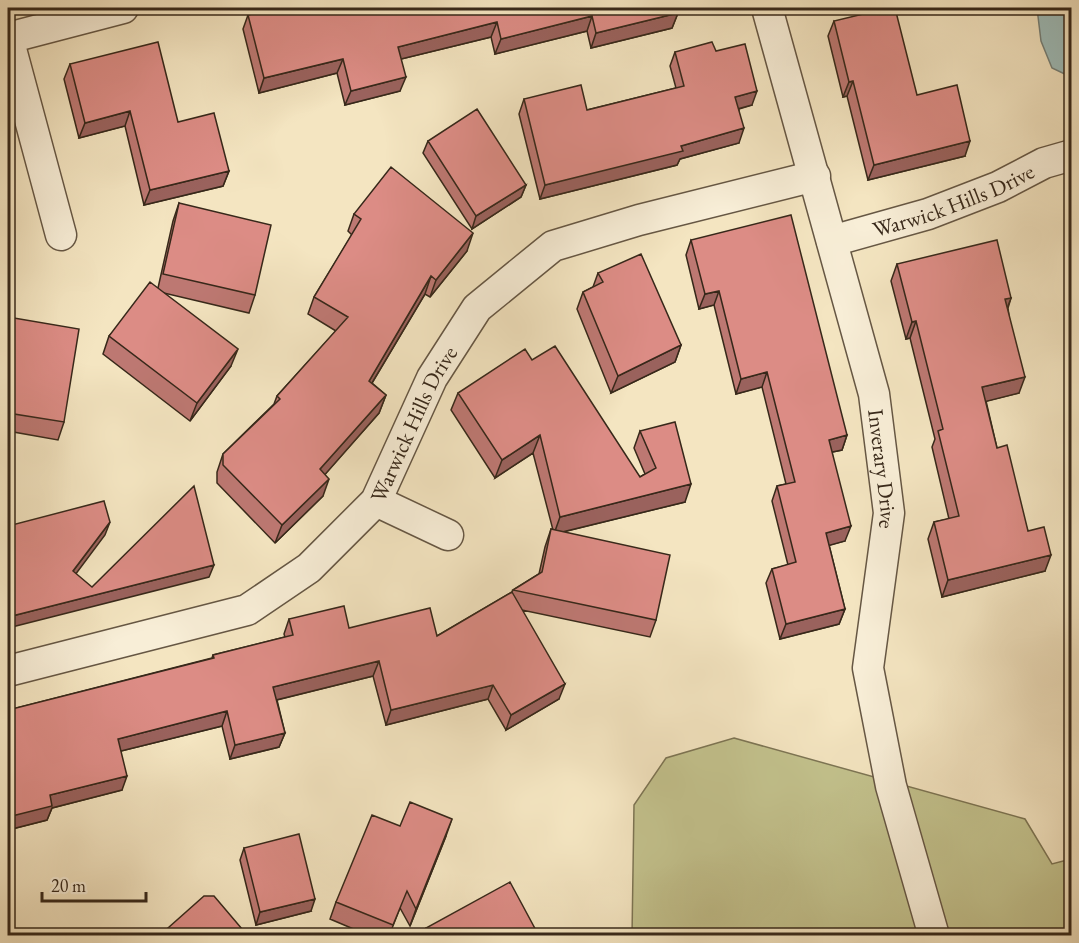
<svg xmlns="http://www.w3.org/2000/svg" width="1079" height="943" font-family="'EB Garamond',serif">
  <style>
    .green { fill: #c3c28d; stroke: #7d7554; stroke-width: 1.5 }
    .water { fill: #9ebdba; stroke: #75817a; stroke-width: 1.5 }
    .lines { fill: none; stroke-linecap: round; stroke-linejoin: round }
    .street-casing { stroke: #665744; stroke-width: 33 }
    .street { stroke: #f8eed7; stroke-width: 30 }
    .wall { fill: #bd7872; stroke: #37281a; stroke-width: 1.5 }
    .shaded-wall { fill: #9a625d; stroke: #37281a; stroke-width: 1.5 }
    .building { fill: #dc8c85; stroke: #37281a; stroke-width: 1.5 }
    .labels { text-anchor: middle; stroke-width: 6; stroke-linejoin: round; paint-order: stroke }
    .street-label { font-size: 22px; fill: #37281a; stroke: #f8eed7 }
  </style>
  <rect width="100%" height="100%" fill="#f4e5c1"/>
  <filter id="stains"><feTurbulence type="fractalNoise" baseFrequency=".00333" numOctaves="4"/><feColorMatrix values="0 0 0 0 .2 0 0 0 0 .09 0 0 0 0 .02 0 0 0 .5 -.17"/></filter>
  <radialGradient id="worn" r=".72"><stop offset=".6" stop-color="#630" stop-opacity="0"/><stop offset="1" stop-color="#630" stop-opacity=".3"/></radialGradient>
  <path class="green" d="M734,738L1025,819L1052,864L1071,859V935L632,936L634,805L666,758Z"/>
  <path class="water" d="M1037,8H1071V77L1052,68L1041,41Z"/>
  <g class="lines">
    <g class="street-casing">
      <g id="street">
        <path id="s1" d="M767,8L874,394L889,513L868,668L891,786L934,936"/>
        <path d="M8,38L61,235"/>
        <path d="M8,38L123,8"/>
        <path id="s2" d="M832,241L928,214L998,187L1044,163L1072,155"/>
        <path d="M376,501L448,535"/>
        <path id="s3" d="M8,671L247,610L309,568L376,501L432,378L477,308L553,246L639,220L815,176"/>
      </g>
    </g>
    <use href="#street" class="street"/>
  </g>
  <path class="wall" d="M678,13L672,28L591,48L587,31L495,54L491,37L401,59L400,91L345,105L337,73L259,93L243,29L248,15Z
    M834,21L917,95L965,156L868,180L847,96L843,97L828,36Z
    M716,51L752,105L739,109V143L680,159L677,165L540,199L519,114L524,99L587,110L676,88L670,66L675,52Z
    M70,64L178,122L229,171L223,186L144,205L125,126L79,138L64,79Z
    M428,141L526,185L521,197L472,229L423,153Z
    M179,203L255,295L249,313L164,293L231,366L190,421L103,354L109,336L158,288L173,221Z
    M354,214L467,251L430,297L425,294L372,383L386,395L379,413L325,474L323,496L275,543L217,483V472L223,454L274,404L277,396L336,331L308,314L314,297L352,235L348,231Z
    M691,240L847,435L842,450L832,452L845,541L829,545L845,609L839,624L780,639L766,583L772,569L788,565L772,501L777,486L786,484L762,387L736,394L714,305L699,309L686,255Z
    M897,264L1011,298L1008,308L1019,393L986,401L997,448L1028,531L1045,571L942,597L928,539L934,522L949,519L932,447L935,439L910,338L906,339L891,281Z
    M598,273L681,345L675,362L611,393L577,309L583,292L593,287Z
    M8,317L64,422L58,440L8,431Z
    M532,360L640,477L645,474L634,448L640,431L685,502L563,532L656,620L650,637L522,610L559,699L506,730L488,699L386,725L373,676L277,700L285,733L279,747L230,759L222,726L121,751L122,790L52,808L47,820L8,830V710L212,658L213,655L285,637L284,634L289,619L349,628L437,636L512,592L513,590L539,574L545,547L551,529L553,530L533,453L495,478L451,410L458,393Z
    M400,826L446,836L410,926L400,908L389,936H370L330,919L336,902Z
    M244,848L311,911L256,925L240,860Z
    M426,928L539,936H423Z"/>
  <path class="shaded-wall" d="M678,13L672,28L591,48L596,33Z
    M592,16L587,31L495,54L501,39Z
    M497,22L491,37L393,61L398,47Z
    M343,59L337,73L259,93L264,78Z
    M406,77L400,91L345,105L351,91Z
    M853,81L847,96L843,97L849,82Z
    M757,91L752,105L730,111L735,97Z
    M130,111L125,126L79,138L85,123Z
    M744,128L739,143L680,159L677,165L540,199L545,185Z
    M970,141L965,156L868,180L874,165Z
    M229,171L223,186L144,205L150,190Z
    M526,185L521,197L472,229L476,216Z
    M473,233L467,251L430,297L436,280Z
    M431,276L425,294L363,398L369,381Z
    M719,291L714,305L699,309L705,294Z
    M1011,298L1005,314V299Z
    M916,321L910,338L906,339L912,322Z
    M681,345L675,362L611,393L618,376Z
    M238,349L231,366L190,421L197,403Z
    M767,372L762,387L736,394L741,379Z
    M1025,377L1019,393L976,404L982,387Z
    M386,395L379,413L314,487L320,469Z
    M540,435L533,453L495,478L502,460Z
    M847,435L842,450L823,454L829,440Z
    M329,479L323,496L275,543L282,525Z
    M691,484L685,502L554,534L560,517Z
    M110,522L105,535L69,583L73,571Z
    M851,526L845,541L820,548L826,533Z
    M1051,555L1045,571L942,597L948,580Z
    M214,565L209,577L8,628V617Z
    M845,609L839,624L780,639L786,624Z
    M379,661L373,676L268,702L273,687Z
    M565,684L559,699L506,730L511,715Z
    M493,685L488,699L386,725L391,710Z
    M227,711L222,726L113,753L118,739Z
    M285,733L279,747L230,759L235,745Z
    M127,776L122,790L52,808L47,820L8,830V817L50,795Z
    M452,819L446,836L410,926L416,909Z
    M315,899L311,911L256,925L260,912Z"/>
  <path class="building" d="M277,8H676L678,13L596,33L592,16L501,39L497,22L398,47L406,77L351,91L343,59L264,78L248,15Z
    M888,8H895L917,95L957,85L970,141L874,165L853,81L849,82L834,21Z
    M158,42L178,122L214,113L229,171L150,190L130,111L85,123L70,64Z
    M712,42L716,51L745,44L757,91L735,97L744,128L681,146L683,151L545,185L524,99L581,85L587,110L684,86L675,52Z
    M477,109L526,185L476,216L428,141Z
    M391,167L473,233L436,280L431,276L369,381L386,395L320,469L329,479L282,525L223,465V454L280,399L277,396L348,317L314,297L361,219L354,214Z
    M179,203L271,225L255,295L163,274Z
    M791,215L847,435L829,440L851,526L826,533L845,609L786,624L772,569L796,562L777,486L795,482L767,372L741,379L719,291L705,294L691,240Z
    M997,240L1011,298L1005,299L1025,377L982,387L997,448L1007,445L1028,531L1044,527L1051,555L948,580L934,522L959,516L938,431L943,429L916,321L912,322L897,264Z
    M641,254L681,345L618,376L583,292L603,282L598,273Z
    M150,282L238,349L197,403L109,336Z
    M8,317L79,329L64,422L8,413Z
    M555,346L640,477L656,468L640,431L675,422L691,484L560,517L540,435L502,460L458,393L525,349L532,360Z
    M194,486L214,565L8,617V526L104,501L110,522L73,571L92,587Z
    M551,529L670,555L656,620L513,590L542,572Z
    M512,592L565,684L511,715L493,685L391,710L379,661L273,687L285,733L235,745L227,711L118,739L127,776L50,795L52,806L8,817V710L214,658L213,655L293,635L289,619L344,606L349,628L430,608L437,636Z
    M410,802L452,819L416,909L407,891L393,925L336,902L372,815L400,826Z
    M299,834L315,899L260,912L244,848Z
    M510,882L539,936H430L426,928Z
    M204,896H214L248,936H159Z
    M53,930L122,935V936H52Z"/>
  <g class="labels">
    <g class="street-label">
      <text dy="8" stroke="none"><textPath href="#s2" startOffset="128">Warwick Hills Drive</textPath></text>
      <text dy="8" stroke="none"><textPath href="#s3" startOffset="502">Warwick Hills Drive</textPath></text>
      <text dy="8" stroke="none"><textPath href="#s1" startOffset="476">Inverary Drive</textPath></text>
    </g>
  </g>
  <rect width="1079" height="943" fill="none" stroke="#f4e5c1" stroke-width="30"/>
  <rect x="9" y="9" width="1061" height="925" fill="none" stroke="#37281a" stroke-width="3"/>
  <rect x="15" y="15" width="1049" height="913" fill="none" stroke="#37281a" stroke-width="1.5"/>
  <path d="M42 892v9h104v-9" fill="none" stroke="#37281a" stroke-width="3"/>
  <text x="51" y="892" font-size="18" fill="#37281a" stroke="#f8eed7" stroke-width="4.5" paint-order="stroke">20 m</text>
  <rect width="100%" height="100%" filter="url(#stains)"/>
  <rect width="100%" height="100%" fill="url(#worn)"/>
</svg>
